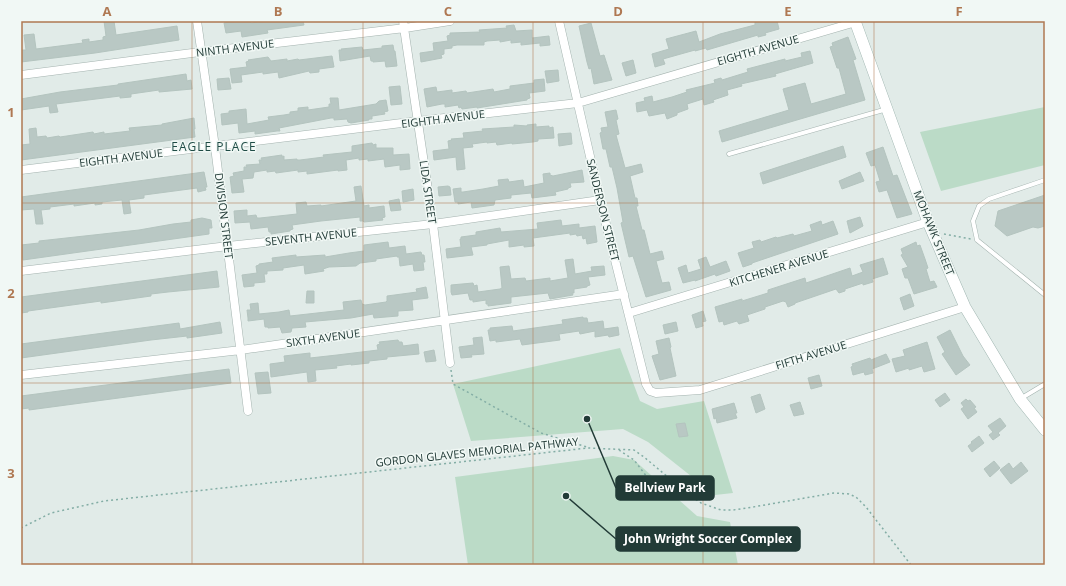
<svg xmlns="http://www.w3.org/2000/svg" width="1066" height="586" font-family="'Open Sans',sans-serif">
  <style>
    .green { fill: #bbdbc7 }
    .building { fill: #b9c8c4; stroke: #b4c4bf }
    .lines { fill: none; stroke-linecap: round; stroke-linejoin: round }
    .lane-casing { stroke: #a4b3af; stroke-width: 5 }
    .street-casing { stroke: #a4b3af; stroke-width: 9 }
    .secondary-casing { stroke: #a0b6b1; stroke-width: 12 }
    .path { stroke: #83ada5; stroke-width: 1.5; stroke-dasharray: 2 3; stroke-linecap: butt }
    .lane { stroke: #fff; stroke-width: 4 }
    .street { stroke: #fff; stroke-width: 8 }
    .secondary { stroke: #fff; stroke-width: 11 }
    .grid { fill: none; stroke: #af7852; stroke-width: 1; stroke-opacity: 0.55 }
    .labels { text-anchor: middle; stroke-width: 3; stroke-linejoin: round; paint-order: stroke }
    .street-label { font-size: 11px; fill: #223b37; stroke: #f1f8f5 }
    .neighbourhood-label { font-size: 12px; letter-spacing: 1px; fill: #1f4c46; stroke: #f1f8f5 }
    .leader { fill: none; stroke: #223b37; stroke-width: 1.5 }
    .callout-dot { fill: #223b37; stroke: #f1f8f5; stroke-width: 1.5 }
    .callout { fill: #223b37; stroke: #223b37; stroke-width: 1.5 }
    .callout-label { font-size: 12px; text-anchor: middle; font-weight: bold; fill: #fff }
    .neatline { fill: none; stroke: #af7852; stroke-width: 1.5 }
    .grid-label { font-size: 13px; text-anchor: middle; font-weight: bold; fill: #af7852 }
  </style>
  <rect width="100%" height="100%" fill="#e1ebe8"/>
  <path class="green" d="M1045,107V165L941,191L920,132Z
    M620,348L640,401L657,409L704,401L733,493L715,495L648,442L623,429L471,441L453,384Z
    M613,456L634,460L697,516L730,522L738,565H468L455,477Z"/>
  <path class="building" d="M104,21H114L116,35L177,26L179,40L95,53L21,62V50H26L24,35L34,34L36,49L83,43L82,40L89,39V42L103,40V37L106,36Z
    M237,21H250L251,23L268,21H303L304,25L267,30L268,33L242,37L241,31L226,33L224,23Z
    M755,21H777L779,29L765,33L766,35L758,37V35L707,50L706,48L695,51V50L663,59L665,64L655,67L652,54L669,49L666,39L696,31L699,42L720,34L755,25Z
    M591,23L600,56L604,55L612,80L594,84L591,68L589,69L587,62L579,26Z
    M514,25L516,31L532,30V38L549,36L550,45L540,46V43L521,45V42L511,43V40L500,42V40L487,41L484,42V45H457L452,46V48L444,49V54L441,55L442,58L421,62L420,53L434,51L433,43L448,41L447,36L450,35V33L480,32L479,30L507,28L506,26Z
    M848,37L856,59L853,60L865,100L722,142L719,131L789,110L783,89L805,83L811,104L846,94L839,68H837L830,47L833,46L832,43Z
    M393,45L394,51H395L397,66L386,67L385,61L373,62V61H371L370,56L340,61L339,50H342L341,49L362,47L363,50L382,48V46Z
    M810,51L813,63L775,74L776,76L741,84L742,86L727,90L728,95L713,100L714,102L704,105L703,99L687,104L688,109L677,113V115L667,119L665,113L649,116L647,110L637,112L636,103L645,101L644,98L652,96L653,102L672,97L687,92L686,90L715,83L714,80L721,78L722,80L748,72L747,69L785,59V61L802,57L801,53Z
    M332,56L334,67L319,69V72L310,73L309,71L279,78L278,72L263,74V72L241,75L242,82L232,83L230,69L247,67L246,62L249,61L248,60L268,57L271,61L287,59V61L298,59L299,60Z
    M633,60L636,73L626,76L622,63Z
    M558,70L559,81L547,83L545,71Z
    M186,74L187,81L191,80L192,89L159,92V90L131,94V97L120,98V96L56,104L58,112L50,113L49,106L21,110V99L60,92L118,85V84Z
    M229,78L231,89L218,90L217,79Z
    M544,79L545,91L529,93L530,98L527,99V100L477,108V107L462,109L461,107L459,108L458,105L445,107V104H442L427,107L424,89L436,87L437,92L452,90V93L466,91L467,93L493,89L494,92L510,89V86L534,83V80Z
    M400,86L402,104L391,105L389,87Z
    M330,98H338L339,110L376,104L379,101L386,100L388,111L384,112L385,114L372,116V119H369V120L351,123L348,122L347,119L334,120V118H331L279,128L280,131H277L255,134V131L239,133L238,123L222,125L221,114L229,113V111L246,109L247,124L269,120L268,117L284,115L290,114V112L298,111V108L308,107V110L329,107V104H331Z
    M616,110L618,119L616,120L619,134L616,135L625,168L641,164L643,172L630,176L635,198H637L638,206H636L642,230H644L650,254L662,251L664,259L656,261L662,283L669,282L671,290L646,297L633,256L629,257L621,223L623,222L617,188L612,167H610L606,149H603L600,133L602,132L601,128L608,127L605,112Z
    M194,118L195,129H194L195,137L21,160V145L30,144L29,129L36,128L37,137L46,136L47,138L59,136L60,137L93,132L94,134L104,132V134L130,131L129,128L162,125V124Z
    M536,124V127L549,126V128L553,127L554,138L538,139V141L533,142L512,144V143L497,145L496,142L487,143V142L472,144L473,147L463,148L465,169L457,170L456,157L434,160L433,151L449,149L448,141L452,140L451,139L464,138L463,133L483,131L482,129L514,127V125L527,126V125Z
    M571,133L572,144L559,146L558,134Z
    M372,143L373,145L376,144V148H393V155L409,154L410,169L400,170V165L385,167L384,159L368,161V159L359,160V158L346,160L347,170L338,171V170L307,174V171L298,172V170L276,173L275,171L267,172V170L254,172L253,178L242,179L244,192L232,193L230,177L234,176L233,173L244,171V167H247L246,165L260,164L259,160H262L261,158L282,155V157L284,156V160L297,159V160H300L324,157L323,155L352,152V146Z
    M843,146L846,157L763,184L760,173Z
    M883,147L893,176L897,175L912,214L897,218L887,190L879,192L876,182L880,181L875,165L871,166L866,153Z
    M582,170L584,182L570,183L571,187L568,188V189L555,192L556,195L532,198L531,193L511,195V198L495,200L494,205L472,208L471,202L458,204V202H455L453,189L461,188V192H463L483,189L499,186L498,180L508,179L509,182L523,180L524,187L544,183L543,174L550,173V175L553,176Z
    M204,172L207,187H205L206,190L198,192L197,188L144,195V198L129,200L131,213L124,214L122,200L102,202V204L95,205V203L74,206V204L50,207V209L41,210L43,224H36L34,209L21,210V197Z
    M860,172L864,181L842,189L839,181Z
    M361,186L364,206L369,205V208L384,206L385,217L382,218L383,220L364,222L363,221H360V217L321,221L292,225L293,229L290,230V231L271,234V232H269L268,227L251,229L250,222L235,223L234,211L247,210V216L256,215L257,218H260L297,214L296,203L306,202L307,206L321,205V206L356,201L354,187Z
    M448,186L450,187L451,195L439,196L438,187Z
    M413,189L414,200L403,202L402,191Z
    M1045,195V226L1038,228L1033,227L1007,236L995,226L998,211Z
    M399,199L401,210L391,211L389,201Z
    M860,217L863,226L850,233L847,221Z
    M202,218L211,220L212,228H209V234L23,260L21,245L39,243V241L139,230L173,224L191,222V220Z
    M561,220L562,226L579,224V228L595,226L597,242L587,244L586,238L583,239L582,235L577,236L576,234L570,235V233L533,238L534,246L524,247V245L509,247V240L487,244V245L471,247L473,255L447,258L446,249L461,247L460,239H461V237L476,235V232L500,228L501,232L538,229L537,223Z
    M821,221L822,225L833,221L838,234L752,263V264L743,267L738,253L754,248L752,242L760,240L761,242L776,237L777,238L793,234L794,236L812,231L810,225Z
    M388,242L389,248L405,246L406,254L421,252L422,255H424L425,262H423L424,270L414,271L413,264L400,266L399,257H397V256L376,259V261L360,263L356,266L329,267L323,269L324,271L305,274L304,265L283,268V270L267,271V274H264L265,282L254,283V286L244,287L242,275L257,273L256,266L259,265V264L273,262L272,258L296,255V257L325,255V257L349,253L364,251V245Z
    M916,242L917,246L920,245L925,259L928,268L926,269L930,282L934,281L937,287L914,294L908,278H905L902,269L908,267L901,255L903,254L901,249Z
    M706,257L710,267L726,261L730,271L716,276L715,274L695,281V280L683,283L678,268L686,265L688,273L701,269L698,260Z
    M883,258L888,274L872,279L873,282L863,285V283L845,289V291L839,293L836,289L795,303V304L788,307L786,302L783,301L765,307V309L747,315L749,321L739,324L737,321L724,325L723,321L719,322L715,307L742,299V301L768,293V290L805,278L806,283L850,268L852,276L863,272L860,265Z
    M573,259L575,274L592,271L591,267L604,266L605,275L588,277L590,285L587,286V287L574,289V293H572L573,295L550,299L548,293L511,297V303L488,306V304H486V300L473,302V300H470L468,293L452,295L451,292V285L473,283L474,286L477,285L478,292L500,289L502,288L500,267L509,266L511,279L525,278L526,281L550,278V281L568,278L565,260Z
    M217,271L219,287L168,292L151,294V296L101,303V301L28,311V312L21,313V297Z
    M426,287L428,298L412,300L413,310L398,311V316L374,318L373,314L351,318L305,322L306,327L292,328L291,332L282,333L280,327L268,328V327H265L264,319L248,321V318L247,310H251L250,304L258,303L259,314L279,312L289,310L290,316L344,310L343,302L361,300L362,304L365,305L386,302L387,301V296L417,292L416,289Z
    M307,291H314V303H306Z
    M910,294L914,306L904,310L900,298Z
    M703,311L706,321L702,322L703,326L696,328L692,315Z
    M583,317V318H587L588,323L603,321L604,329L618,327L619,335L609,337L608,335L595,337V331L580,334L579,331L559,334L560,340L522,345L520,339L496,342V340L490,341L488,330H490V328L512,326L513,331L563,324L562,320Z
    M220,322L222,333L187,338V336L151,340L21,358V344L179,323L180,329Z
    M676,322L678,331L665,334L663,325Z
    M950,330L963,356L970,365L956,375L942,354L945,352L937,337Z
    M482,337L484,354L471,355L472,357L461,358L459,347L474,345L473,338Z
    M669,338L671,347L670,348L676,376L660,380L652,356L659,354L656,341Z
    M398,340L399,342H402L403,346L418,344L419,354L387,357V359L369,361V363L351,365V364L336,366L337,368L315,370L316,381L308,382L307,372L271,377L270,364L285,362L284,356L310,353V358L337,355L378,350L377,345L380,344L379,342Z
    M927,342L935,369L924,372L922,366L909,370V368L896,372L892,359L905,356L903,350Z
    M434,350L436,361L426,362L424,352Z
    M886,354L890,362L872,369L873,373L865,375L864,372L853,375L851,367L853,366L852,364L870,358L871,360Z
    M229,369L231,383L29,410V408L21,409V396Z
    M268,372L271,393L258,394L255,373Z
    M819,375L822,386L811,389L808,378Z
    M945,393L950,400L940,407L935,400Z
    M760,394L765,409L756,413L751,397Z
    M966,399L968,401L970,400L976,407L974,408L977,412L968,419L961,409L964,407L961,403Z
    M800,402L804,414L794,416L790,405Z
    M734,403L737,413H735L737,418L717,423L716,418L714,419L712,409Z
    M1000,418L1006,426L998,433L1000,435L993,440L989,435L993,432L988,426Z
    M685,423L688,436L679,437L676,424Z
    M979,436L984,443L972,452L968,446L972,443L971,442Z
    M994,461L1000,468L990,477L984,469Z
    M1021,462L1028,471L1011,484L1000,470L1009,463L1013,469Z"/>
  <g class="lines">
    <g class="lane-casing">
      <path id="lane" d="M729,154L887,109
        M1045,180L989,199L979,206L973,221L977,240L1045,295
        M1020,399L1045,384"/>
    </g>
    <g class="street-casing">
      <path id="street" d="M197,21L215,147L248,411
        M403,21L433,224L450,363
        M559,21L600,200L646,384L650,391L656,393L700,390L965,307
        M21,75L200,52L405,28L450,21
        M21,170L418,121L578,103L856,22
        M21,271L228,246L433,224L600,200
        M629,313L928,222
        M21,375L241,350L624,294"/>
    </g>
    <g class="secondary-casing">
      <path id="secondary" d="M855,21L928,222L965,307L1020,399L1045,430"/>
    </g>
    <path class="path" d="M944,234L971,239
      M451,370L453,384L541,433L587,447
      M619,450L634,460L660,494
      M21,528L51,513L104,501L588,448L634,450L644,457L688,494L701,503L721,510H733L753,507L834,493L849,494L856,497L866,507L911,565"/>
    <use href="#lane" class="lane"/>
    <use href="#street" class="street"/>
    <use href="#secondary" class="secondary"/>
  </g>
  <path class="grid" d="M192,21V565M363,21V565M533,21V565M703,21V565M874,21V565M21,203H1045M21,383H1045"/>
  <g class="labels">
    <g class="street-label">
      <text transform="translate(235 48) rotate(-7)" y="4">NINTH AVENUE</text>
      <text transform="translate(758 50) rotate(-16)" y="4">EIGHTH AVENUE</text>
      <text transform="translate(443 119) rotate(-7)" y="4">EIGHTH AVENUE</text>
      <text transform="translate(121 158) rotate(-7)" y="4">EIGHTH AVENUE</text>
      <text transform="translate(428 192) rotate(82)" y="4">LIDA STREET</text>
      <text transform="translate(603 210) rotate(76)" y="4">SANDERSON STREET</text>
      <text transform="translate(224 216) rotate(83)" y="4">DIVISION STREET</text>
      <text transform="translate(934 233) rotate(68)" y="4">MOHAWK STREET</text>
      <text transform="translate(311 237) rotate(-6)" y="4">SEVENTH AVENUE</text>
      <text transform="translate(779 268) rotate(-17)" y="4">KITCHENER AVENUE</text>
      <text transform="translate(323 338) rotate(-8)" y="4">SIXTH AVENUE</text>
      <text transform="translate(811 355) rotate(-17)" y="4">FIFTH AVENUE</text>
      <text transform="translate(477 452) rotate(-6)" y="4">GORDON GLAVES MEMORIAL PATHWAY</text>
    </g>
    <g class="neighbourhood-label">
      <text x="214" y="151">EAGLE PLACE</text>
    </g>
  </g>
  <path class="leader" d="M587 419L616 488M566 496L616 539"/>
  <g class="callout-dot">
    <circle cx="587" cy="419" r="4"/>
    <circle cx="566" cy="496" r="4"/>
  </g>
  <g class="callout">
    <rect x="616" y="476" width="98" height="24" rx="4"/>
    <rect x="616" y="527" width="184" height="24" rx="4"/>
  </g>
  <g class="callout-label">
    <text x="665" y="492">Bellview Park</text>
    <text x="708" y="543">John Wright Soccer Complex</text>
  </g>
  <rect width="1066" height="586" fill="none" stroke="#f1f8f5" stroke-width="44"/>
  <rect x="22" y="22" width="1022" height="542" class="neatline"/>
  <g class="grid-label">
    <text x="107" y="16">A</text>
    <text x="278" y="16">B</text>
    <text x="448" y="16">C</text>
    <text x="618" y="16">D</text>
    <text x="788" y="16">E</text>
    <text x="959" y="16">F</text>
    <text x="11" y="117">1</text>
    <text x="11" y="298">2</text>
    <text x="11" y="478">3</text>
  </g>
</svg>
